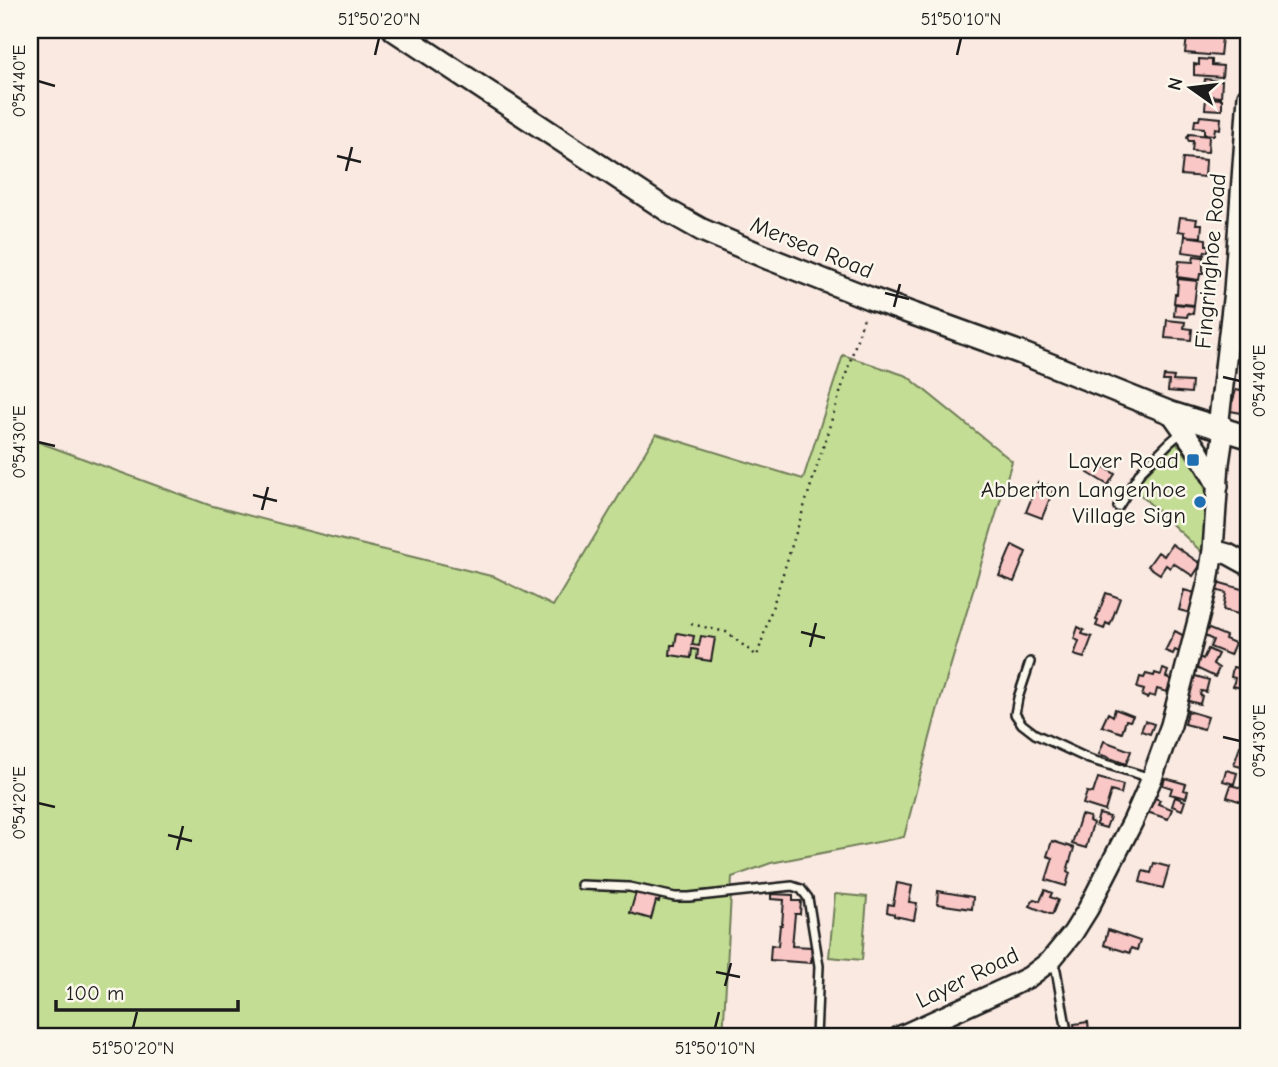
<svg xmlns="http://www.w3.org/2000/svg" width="1278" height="1067" font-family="'Comic Neue',sans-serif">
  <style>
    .green { fill: #c3de94; stroke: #707d58; stroke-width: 2 }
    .building { fill: #f8c7c6; stroke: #1c1c1c; stroke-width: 2 }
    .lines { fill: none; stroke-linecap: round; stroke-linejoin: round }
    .service-casing { stroke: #1c1c1c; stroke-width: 12 }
    .minor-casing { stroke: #1c1c1c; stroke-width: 19 }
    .tertiary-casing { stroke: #1c1c1c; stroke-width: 24 }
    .secondary-casing { stroke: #1c1c1c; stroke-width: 26 }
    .path { stroke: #1c1c1c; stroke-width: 2.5; stroke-dasharray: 2 5; stroke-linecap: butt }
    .service { stroke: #fbf7ec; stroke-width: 7 }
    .minor { stroke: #fbf7ec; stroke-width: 14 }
    .tertiary { stroke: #fbf7ec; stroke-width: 19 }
    .secondary { stroke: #fbf7ec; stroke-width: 21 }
    .ticks { fill: none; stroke: #1c1c1c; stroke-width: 2.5 }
    .poi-dot { fill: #1f6fb2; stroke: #fbf7ec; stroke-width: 2.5 }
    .labels { text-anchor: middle; stroke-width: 5; stroke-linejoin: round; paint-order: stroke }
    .street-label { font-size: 23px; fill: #1c1c1c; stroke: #fbf7ec }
    .poi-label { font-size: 23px; fill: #1c1c1c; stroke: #fbf7ec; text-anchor: end }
    .neatline { fill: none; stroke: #1c1c1c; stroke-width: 2.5 }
    .ticks-label { font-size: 18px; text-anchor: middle; fill: #1c1c1c }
  </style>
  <rect width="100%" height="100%" fill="#fae9e1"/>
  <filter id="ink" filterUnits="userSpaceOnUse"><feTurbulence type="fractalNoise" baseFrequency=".0143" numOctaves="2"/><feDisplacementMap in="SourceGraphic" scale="14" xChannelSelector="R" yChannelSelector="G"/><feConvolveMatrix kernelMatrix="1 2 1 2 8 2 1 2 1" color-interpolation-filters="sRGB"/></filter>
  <g filter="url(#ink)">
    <path class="green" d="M843,355L907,376L1012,461L937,711L904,837L771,863L732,877L723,1037H30V439L209,505L327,536L495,577L553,606L656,434L803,479Z
      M1175,444L1179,445C1187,457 1196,469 1203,483C1213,505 1206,531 1204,554L1133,488Z
      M835,894L867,897L862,960L829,957Z"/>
    <path class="building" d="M1199,30H1224L1223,36L1199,33Z
      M1210,35L1222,37L1220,56L1185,53L1187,36L1210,38Z
      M1199,59L1212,60V65L1223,66L1222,77L1194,75V64L1199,65Z
      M1205,79L1222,81L1221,97L1199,95L1200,86H1204Z
      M1206,98L1222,99V110L1205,109Z
      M1200,116L1221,118L1220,129L1215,128L1214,135L1204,134V128L1194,127L1195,120H1199Z
      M1189,134L1209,136L1208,152L1192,151L1193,141H1189L1187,138Z
      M1183,158L1206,160L1205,177L1181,175Z
      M1180,217L1197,219L1196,224H1202L1201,237L1185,236V232L1178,231Z
      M1185,236L1206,239V245H1209L1208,252L1205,251L1204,255L1183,252Z
      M1194,256L1203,257V274H1200L1199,280L1177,277L1179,261L1193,262Z
      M1178,279L1197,281L1194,305L1174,303L1175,294H1177Z
      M1175,304L1194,306L1193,314L1188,313L1187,317L1174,316Z
      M1167,320L1185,322L1184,328L1192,329L1191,340L1165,338Z
      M1164,376L1174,377L1173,381L1192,382L1191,393L1168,391L1169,381H1163Z
      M1236,390L1246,392L1242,413L1230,411L1232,399L1233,400Z
      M1246,392L1248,393V414L1242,413Z
      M1095,461L1115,474L1108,485L1088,473Z
      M1038,482L1054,488L1042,518L1026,512Z
      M1172,544L1201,564L1193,576L1173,563L1170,568L1166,565L1160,574L1148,566L1158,552L1164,556Z
      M1012,545L1026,552L1014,582L999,576Z
      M1217,582L1245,590L1238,614L1223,610L1226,593L1215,590Z
      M1184,590L1195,593L1190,613L1179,610Z
      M1106,593L1120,598L1110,625L1106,623L1104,629L1096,626L1098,621L1096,620Z
      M1245,617H1248V637L1240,635Z
      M1202,626L1226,636L1225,639L1235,643L1230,655L1210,647L1213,640L1199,633Z
      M1078,627L1084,630L1082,634L1092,637L1084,658L1074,655L1079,641L1074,639Z
      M1175,631L1186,637L1179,652L1175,650L1173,654L1165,651Z
      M677,633L694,636L692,645L699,646L701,636L715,638L711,661L697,659L698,650L692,649L691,658L670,655L671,645H675Z
      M1208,649L1218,654L1213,664L1219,668L1215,677L1194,667L1199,657L1203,659Z
      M1240,659L1248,661L1245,674H1248L1246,689L1233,686L1235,678L1231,677L1233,667L1238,668Z
      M1163,669L1168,671L1166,677L1171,679L1167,692L1157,689L1155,697L1149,695L1147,698L1142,696L1144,690L1137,688L1140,677L1144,678L1146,674L1154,676L1155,673L1161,675Z
      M1192,675L1209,680L1206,692L1201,691L1200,695L1202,696L1200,704L1185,700Z
      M1115,709L1133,716L1130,721L1126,720L1122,733L1102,726L1108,713L1113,716Z
      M1188,711L1208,717L1204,729L1185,724Z
      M1145,721L1154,724L1150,734L1141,731Z
      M1104,741L1131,751L1126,764L1099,754Z
      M1240,746L1248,748V769L1234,765Z
      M1226,770L1237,773L1234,784L1223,781Z
      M1098,778L1123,785L1121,794L1111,791L1105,811L1083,804L1087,792L1093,793Z
      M1165,778L1186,784L1184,790L1188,791L1186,798L1170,794L1172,788L1163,785Z
      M1231,785L1248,790V813L1242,811L1245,803L1227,797Z
      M1152,797L1160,800L1158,804L1172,809L1168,819L1147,812Z
      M1175,797L1185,801L1182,810L1172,806Z
      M1099,814L1110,817L1106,828L1096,825Z
      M1081,815L1090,817L1089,821L1093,823L1086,848L1072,844Z
      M1052,841L1074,848L1067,871L1070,873L1066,886L1046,880L1053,858L1047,856Z
      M1154,863L1169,867L1163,888L1140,882L1143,871L1151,873Z
      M897,883L912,886L909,902L917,903L914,920L894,916V914L887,912L888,904L893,905Z
      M637,889L661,895L659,902L656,901L651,919L630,913Z
      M1045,890L1052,893L1050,897L1058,900L1052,915L1030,906L1034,899L1040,901Z
      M938,891L973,897L972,909L937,904Z
      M771,894L793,895V901H801L800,914H795L792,946L812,947L811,963L770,960L771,945L778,946L780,925H782L784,900L771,899Z
      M1108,930L1140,941L1137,950L1131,948L1130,953L1104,945Z
      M1088,1022L1089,1031L1085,1032V1037H1076L1074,1024Z"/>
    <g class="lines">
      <g class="service-casing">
        <path id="service" d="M1118,507L1141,471L1169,443L1183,431
          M1030,662L1018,698L1015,714L1022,724L1035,734L1089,759L1151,778
          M581,885L629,887L675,897H689L792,886L801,889L808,898L819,966L816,1037
          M1050,962L1056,970L1068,1037"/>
      </g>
      <g class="minor-casing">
        <path id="minor" d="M1234,291L1248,292"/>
      </g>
      <g class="tertiary-casing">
        <path id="tertiary" d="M1171,413L1198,451L1218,486
          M1213,550L1228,554L1248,565
          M899,1037L1013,985L1029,977L1050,961L1073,933L1088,909L1133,821L1152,778L1171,725L1208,582L1213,550L1219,463L1224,429L1219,419L1234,291L1248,96"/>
      </g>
      <g class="secondary-casing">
        <path id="secondary" d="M394,30L670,212L702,230L770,259L869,298L1021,353L1171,413L1248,437"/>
      </g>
      <path class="path" d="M691,624L726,632L757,656L865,314"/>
      <use href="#service" class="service"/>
      <use href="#minor" class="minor"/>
      <use href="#tertiary" class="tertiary"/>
      <use href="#secondary" class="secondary"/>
    </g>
  </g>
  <path class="ticks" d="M375,55L379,38M957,55L961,38M38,81L55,86M337,156L361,162M346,171L352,147M885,293L909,299M894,307L900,284M1223,377L1240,381M38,442L55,446M253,495L277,501M262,510L268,487M801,632L825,638M810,647L816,623M1223,737L1240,741M38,803L55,807M168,835L192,841M177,850L183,826M716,972L740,977M725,986L731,963M133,1028L137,1012M715,1028L719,1012"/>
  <g class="poi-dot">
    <rect x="1186" y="453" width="14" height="14" rx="3.5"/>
    <circle cx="1200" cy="502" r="7"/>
  </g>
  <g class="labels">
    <g class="street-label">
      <text transform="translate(812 247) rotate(22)" y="8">Mersea Road</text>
      <text transform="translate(1210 261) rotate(-85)" y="8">Fingringhoe Road</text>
      <text transform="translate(967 977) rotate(-26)" y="8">Layer Road</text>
    </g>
    <g class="poi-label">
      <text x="1179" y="468">Layer Road</text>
      <text x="1186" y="497">Abberton Langenhoe<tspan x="1186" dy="26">Village Sign</tspan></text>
    </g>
  </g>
  <rect width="1278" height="1067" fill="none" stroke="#fbf7ec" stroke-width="77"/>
  <g transform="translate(1191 88) rotate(284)" stroke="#fbf7ec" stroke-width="5" paint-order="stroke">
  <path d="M0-5L12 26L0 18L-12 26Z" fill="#1c1c1c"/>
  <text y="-10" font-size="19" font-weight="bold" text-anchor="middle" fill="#1c1c1c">N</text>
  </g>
  <path d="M56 1000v10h182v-10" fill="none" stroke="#1c1c1c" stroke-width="3.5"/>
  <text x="66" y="1000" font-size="21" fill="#1c1c1c" stroke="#fbf7ec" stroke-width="5" paint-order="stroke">100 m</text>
  <rect x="38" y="38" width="1202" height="990" class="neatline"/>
  <g class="ticks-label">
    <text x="379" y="25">51°50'20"N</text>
    <text x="961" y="25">51°50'10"N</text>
    <text transform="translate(19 81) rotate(-90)" y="6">0°54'40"E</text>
    <text transform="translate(1259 381) rotate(-90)" y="6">0°54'40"E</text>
    <text transform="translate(19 442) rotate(-90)" y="6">0°54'30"E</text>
    <text transform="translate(1259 741) rotate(-90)" y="6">0°54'30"E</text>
    <text transform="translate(19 803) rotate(-90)" y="6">0°54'20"E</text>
    <text x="133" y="1054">51°50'20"N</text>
    <text x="715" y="1054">51°50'10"N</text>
  </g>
</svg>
